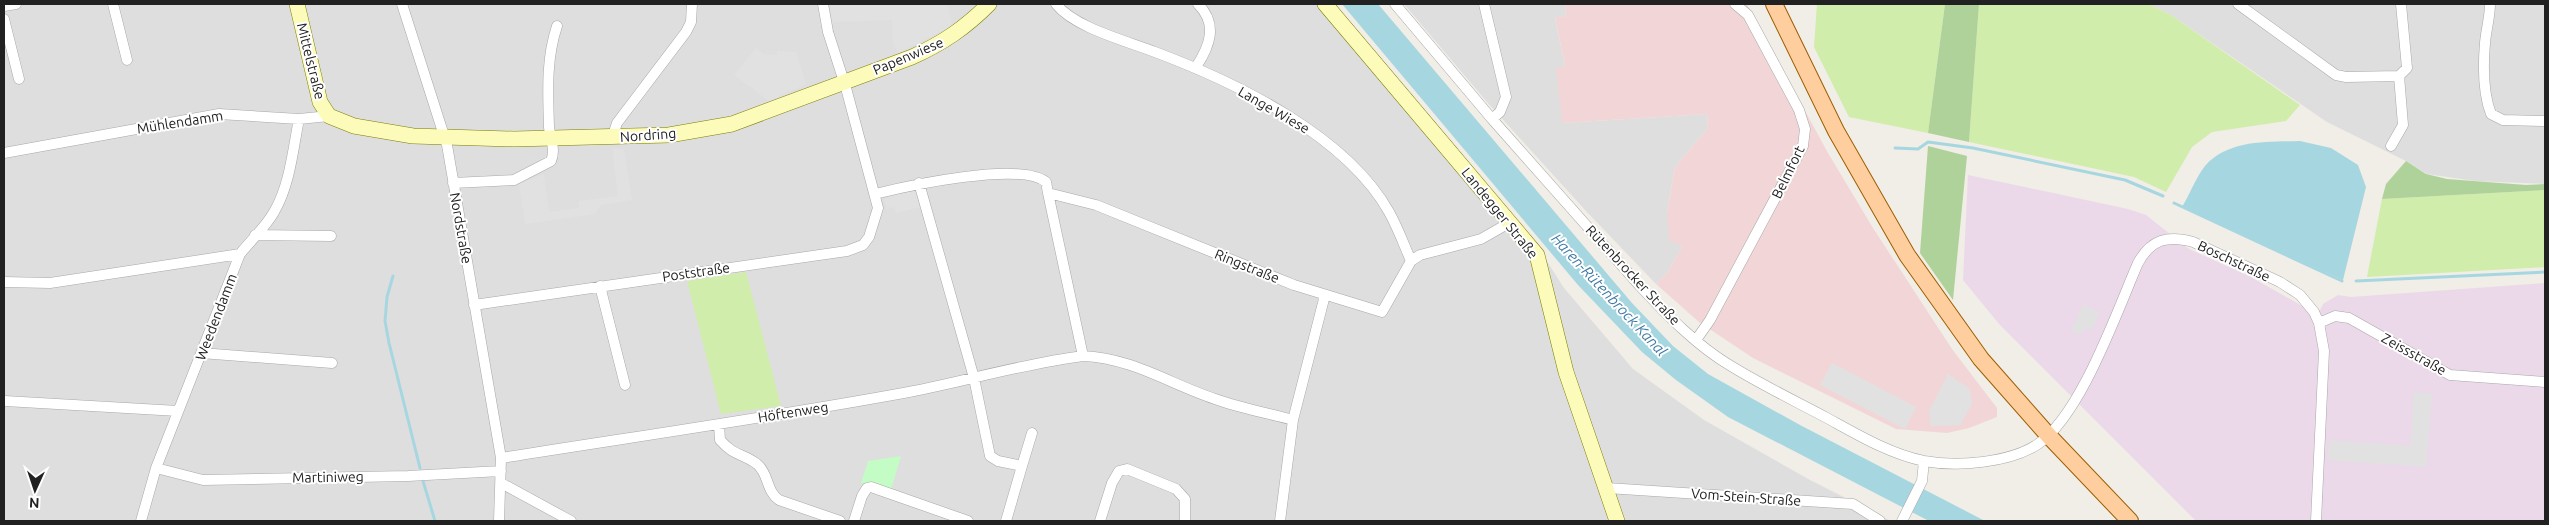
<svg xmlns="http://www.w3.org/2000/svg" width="2549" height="525" font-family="Ubuntu,sans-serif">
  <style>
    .residential { fill: #dfdede }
    .commercial { fill: #f2d6d7 }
    .industrial { fill: #ebd9e9 }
    .grass { fill: #d0edab }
    .forest { fill: #afd29a }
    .park { fill: #c3fcc4 }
    .parking { fill: #e1e1e1 }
    .water { fill: #a6d7e0 }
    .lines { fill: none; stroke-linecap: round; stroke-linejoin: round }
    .stream { stroke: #a6d7e0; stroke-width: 3 }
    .street-casing { stroke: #a8a8a8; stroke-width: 11 }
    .secondary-casing { stroke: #7b7f00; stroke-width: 16 }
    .primary-casing { stroke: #9d5e00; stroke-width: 18 }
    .street { stroke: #fff; stroke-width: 10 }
    .secondary { stroke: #fcfbba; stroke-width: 15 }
    .primary { stroke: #ffce9e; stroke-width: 16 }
    .labels { text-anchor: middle; stroke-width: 4; stroke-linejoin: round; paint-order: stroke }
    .street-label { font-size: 14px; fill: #212121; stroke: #fff }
    .water-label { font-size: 15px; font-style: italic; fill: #427ba6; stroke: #fff }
  </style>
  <rect width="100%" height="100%" fill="#f1ede7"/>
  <path class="residential" d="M4,4H1334L1536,244L1564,288L1633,369L1704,420L1810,480L1891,521H4Z
    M1404,4H1565L1566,16L1555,18L1565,66L1562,123L1707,114L1708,128L1675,167L1667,211L1682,246L1668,272L1656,284L1586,211L1487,102Z
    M2148,4H2545V184L2475,181L2427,174L2406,161L2327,122L2171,15Z"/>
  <path class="commercial" d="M1565,4H1747L1828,153L1873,228L1952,349L1997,408V417L1969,428L1947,433L1896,429L1753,358L1699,322L1656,284L1668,272L1682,246L1669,240L1667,212L1675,167L1708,128L1707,114L1562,123L1556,68L1565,66L1555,17L1566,16Z"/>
  <path class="industrial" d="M1968,175L2128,209L2146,215L2189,249L2249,276L2304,307L2320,310L2323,304L2338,295L2351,297L2545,283V521H2196L2000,325L1963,280Z"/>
  <path class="grass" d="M1817,4H1945L1928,133L1849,117L1814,47Z
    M1979,4H2148L2171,15L2300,105L2286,121L2212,132L2192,147L2166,192L2134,177L1969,142Z
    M2545,190V267L2367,277L2382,199Z
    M746,272L781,406L721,414L687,281Z"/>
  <path class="forest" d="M1945,4H1979L1969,142L1928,133Z
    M1928,146L1967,156L1953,300L1920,253Z
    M2406,161L2426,174L2447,179L2526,185L2545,184V190L2382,199L2386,184Z"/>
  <path class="park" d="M901,456L891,490L861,483L868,461Z"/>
  <path class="parking" d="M830,4H948L952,26L898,53L893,42L892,20L832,22Z
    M756,48L763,54L777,55V51L796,52L806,84L769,101L734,75Z
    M612,148L624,149L632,200L601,205L595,214L525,224L519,184L544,174L549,212L579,208V201L618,196Z
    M916,190L921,207L896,213L894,207L887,209L884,199Z
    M2083,305L2100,312L2092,330L2085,328L2081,335L2071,331Z
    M1832,363L1916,407L1905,429L1820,385Z
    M1948,374L1970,389L1972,404L1960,425L1931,426L1929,411Z
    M2414,392L2432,394L2426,467L2328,460L2329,440L2410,446Z"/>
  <path class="water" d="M1342,4H1378L1632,303L1673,346L1708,374L1800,425L1985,521H1929L1728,417L1676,380L1642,352L1578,285Z
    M2300,141L2331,148L2358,165L2366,187L2343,280L2182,207C2190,194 2196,177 2205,166C2228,139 2269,142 2300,141Z"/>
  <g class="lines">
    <path class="stream" d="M1895,148L1918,149L1928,142L1973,148L2125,180L2163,196
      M2174,203L2342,281
      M393,276L387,297L385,321L389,343L420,468
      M2356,281L2545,272
      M423,481L435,521"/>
    <g class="street-casing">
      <path id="street" d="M113,4L127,60
        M402,4L447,145L501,458L499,521
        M1056,4C1075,28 1127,41 1155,52C1235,82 1346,135 1389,212C1398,228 1404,245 1411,261
        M1395,4L1492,119L1640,286C1667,315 1697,346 1731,366C1762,385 1795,401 1827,418C1858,435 1890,454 1924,461C1957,467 2010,463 2038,444C2081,415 2117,311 2138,263C2151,239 2168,235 2193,242L2280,282L2300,295L2314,312L2319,323L2324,351L2316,521
        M1484,4L1506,97L1500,112L1492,119
        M2238,4L2336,75L2346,77L2399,76L2407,68L2401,4
        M2490,4C2490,17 2486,30 2485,43C2483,66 2483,93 2491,114L2503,120L2545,121
        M4,6L16,4
        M4,19L19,79
        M1196,67C1210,46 1218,24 1198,4
        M612,138L617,123L686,32L691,22L692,4
        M2391,146L2403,125L2399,76
        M4,153L219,114L299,119L329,116
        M453,183L514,180L551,161C556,150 550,138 549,127C548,92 546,59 557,26
        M919,183L974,378L990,456L998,461L1022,466L1006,521
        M1048,193L1083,356C1132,358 1170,384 1215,399C1240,408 1267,413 1293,420L1325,295
        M875,194C907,186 1020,161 1046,182L1048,193L1096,205L1294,285L1382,312L1411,261L1420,255L1481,239L1509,223
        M255,235L331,236
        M4,282L50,283L240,254
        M600,286L625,385
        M474,305L847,251L863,245L869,237L878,208L846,88L828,32L823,4
        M2319,323L2335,316L2349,318L2450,375L2545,382
        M1696,340L1710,320L1803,146L1805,129L1799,110L1748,15L1735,4
        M201,353L332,363
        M5,401L178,411
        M719,424L720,440C735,457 743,453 757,464C769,474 766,491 779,500L840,521
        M501,458C633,437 766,418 898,394C960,383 1020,364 1083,356
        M1022,466L1032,433
        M156,468L203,480L408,476L501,471
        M501,483L571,521
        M1607,488L1853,504L1880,521
        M141,521L156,468L240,254C251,240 265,228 274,212C290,185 293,149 299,119
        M854,521L862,496L867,488L871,487L968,521
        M1100,521L1112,483L1119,471L1127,469L1176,489L1185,499V521
        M1280,521L1293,420
        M1902,521L1922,481L1924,461"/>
    </g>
    <g class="secondary-casing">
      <path id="secondary" d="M297,4L320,102L329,116L354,126L413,136L514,139L669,135L732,124L912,57C943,43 965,28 989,4
        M1325,4L1537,255L1566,372L1617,521"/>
    </g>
    <g class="primary-casing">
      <path id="primary" d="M1774,4L1836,131L1907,255L1981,359L2048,435L2130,521"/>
    </g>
    <use href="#street" class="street"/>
    <use href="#secondary" class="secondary"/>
    <use href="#primary" class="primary"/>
  </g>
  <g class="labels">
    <g class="street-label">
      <text transform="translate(908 56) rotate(-23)" y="5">Papenwiese</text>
      <text transform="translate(311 61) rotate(76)" y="5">Mittelstraße</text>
      <text transform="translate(1274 110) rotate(30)" y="5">Lange Wiese</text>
      <text transform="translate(180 122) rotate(-9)" y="5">Mühlendamm</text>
      <text transform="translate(648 135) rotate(-4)" y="5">Nordring</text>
      <text transform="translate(1788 172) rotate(-64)" y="5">Belmfort</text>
      <text transform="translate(1500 213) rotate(51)" y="5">Landegger Straße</text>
      <text transform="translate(461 228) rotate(80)" y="5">Nordstraße</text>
      <text transform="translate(2234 261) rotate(25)" y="5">Boschstraße</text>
      <text transform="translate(1247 266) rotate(22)" y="5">Ringstraße</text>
      <text transform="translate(696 272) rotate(-8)" y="5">Poststraße</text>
      <text transform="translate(1633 275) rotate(47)" y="5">Rütenbrocker Straße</text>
      <text transform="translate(216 317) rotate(-69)" y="5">Weedendamm</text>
      <text transform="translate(2414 354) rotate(29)" y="5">Zeissstraße</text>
      <text transform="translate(793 412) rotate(-9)" y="5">Höftenweg</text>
      <text transform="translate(328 477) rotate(-1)" y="5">Martiniweg</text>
      <text transform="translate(1746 497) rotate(4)" y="5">Vom-Stein-Straße</text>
    </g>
    <g class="water-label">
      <text transform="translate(1609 295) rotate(47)" y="5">Haren-Rütenbrock Kanal</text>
    </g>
  </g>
  <rect width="2549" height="525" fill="none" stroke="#212121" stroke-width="10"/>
  <g transform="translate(35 490) rotate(183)" stroke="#ffffff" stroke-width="4" paint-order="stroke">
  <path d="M0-4L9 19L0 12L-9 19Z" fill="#212121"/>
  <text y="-8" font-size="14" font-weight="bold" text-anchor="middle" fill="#212121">N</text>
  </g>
</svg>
